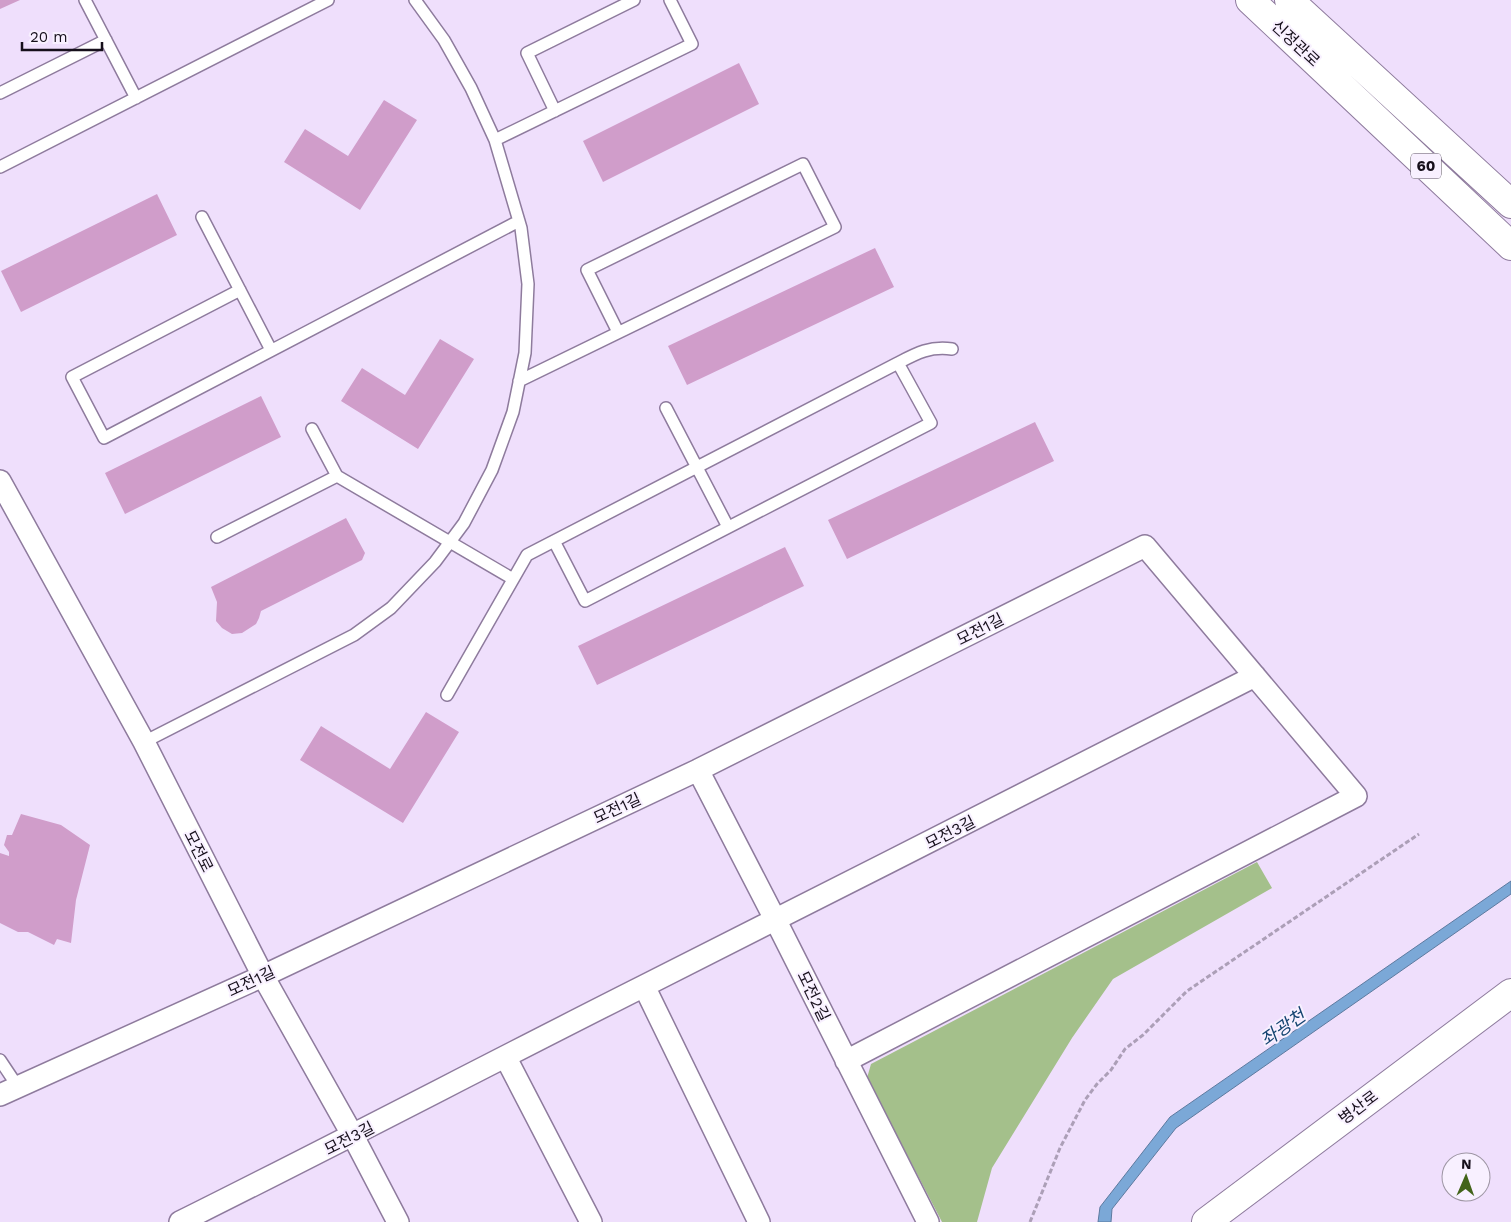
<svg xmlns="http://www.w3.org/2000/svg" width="1511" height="1222" font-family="'Work Sans','Noto Sans KR',sans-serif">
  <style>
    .green { fill: #a4c08b }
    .water { fill: #7ba8d7; stroke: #5d7a9f }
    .building { fill: #d09dca }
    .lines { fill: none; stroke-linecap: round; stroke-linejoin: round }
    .lane-casing { stroke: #8e7b9d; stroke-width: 14 }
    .street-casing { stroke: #8e7b9d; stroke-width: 24 }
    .secondary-casing { stroke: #8e7b9d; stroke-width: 30 }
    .highway-casing { stroke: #8e7b9d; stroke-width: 30 }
    .path { stroke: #ac9fb7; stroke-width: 3; stroke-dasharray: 5 2.5; stroke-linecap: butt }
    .lane { stroke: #fff; stroke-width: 11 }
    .street { stroke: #fff; stroke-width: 21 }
    .secondary { stroke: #fff; stroke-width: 28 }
    .highway { stroke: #fff; stroke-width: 28 }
    .labels { text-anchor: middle; stroke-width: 4; stroke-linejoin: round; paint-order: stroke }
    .shield { fill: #f8f0ff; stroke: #5a525f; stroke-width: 1 }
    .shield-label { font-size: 15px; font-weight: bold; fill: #160f1b }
    .street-label { font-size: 16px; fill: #160f1b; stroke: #f8f0ff }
    .water-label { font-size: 18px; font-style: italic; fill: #134370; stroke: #f8f0ff }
  </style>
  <rect width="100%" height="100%" fill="#efdffc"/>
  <path class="green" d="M1257,862L1272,888L1113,979L1072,1038L992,1168L977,1222H942L867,1078L871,1064Z"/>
  <path class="water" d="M1511,881V894L1176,1128L1112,1209L1111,1222H1098L1100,1207L1170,1117Z"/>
  <path class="building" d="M0,0H20L0,9Z
    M739,63L759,104L603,182L583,141Z
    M384,100L417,120L360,210L284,162L305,129L348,156Z
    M157,194L177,235L21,312L1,271Z
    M875,248L894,287L687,385L668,346Z
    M440,339L474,359L418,449L341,401L362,368L405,395Z
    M261,396L281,437L125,514L105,473Z
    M1035,422L1054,461L847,559L828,520Z
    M346,518L365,553L362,560L261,611L259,618L256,624L242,633L232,634L222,628L216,621L217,602L211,587Z
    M785,547L804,586L597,685L578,646Z
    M426,712L459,732L403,823L300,760L321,726L390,769Z
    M21,814L61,825L90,845L76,900L71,943L57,939L54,945L28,932H18L0,923V853L9,856V852L4,845L7,835H12Z"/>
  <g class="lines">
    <g class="lane-casing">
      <path id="lane" d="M85,0L136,98
        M0,93L106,40
        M555,111L527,53L634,0
        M495,140L692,44L670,0
        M0,167L328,0
        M202,217L271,350
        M240,290L72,377L104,438L519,221
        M898,363C917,353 930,346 952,349
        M519,381L835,227L803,164L587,270L618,332
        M666,408L728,527
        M312,429L337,476L513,579
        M217,537L337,476
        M447,695L527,555L898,363L931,423L585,601L554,541
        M144,742L354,635L391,608L435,562L464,523L492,470L513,412L525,353L528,284L521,228L495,140L471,88L444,40L415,0
        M0,1060L18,1087"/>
    </g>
    <g class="street-casing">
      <path id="street" d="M0,481L144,742L263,976L353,1136L398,1222
        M698,770L776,921L928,1222
        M644,986L759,1222
        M506,1058L591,1222
        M0,1095L263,976L698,770L1145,546L1356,796L846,1061
        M180,1222C335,1145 489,1064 644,986C848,883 1051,780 1255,676"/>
    </g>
    <g class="secondary-casing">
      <path id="secondary" d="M1206,1222L1511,993"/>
    </g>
    <g class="highway-casing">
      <path id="highway" d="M1250,0L1511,246
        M1289,0L1511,204"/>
    </g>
    <path class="path" d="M1030,1222L1060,1148L1085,1100L1097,1084L1111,1070L1125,1049L1143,1035L1187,991L1419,834"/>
    <use href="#lane" class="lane"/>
    <use href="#street" class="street"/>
    <use href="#secondary" class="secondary"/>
    <use href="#highway" class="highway"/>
  </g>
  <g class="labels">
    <rect class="shield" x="1411" y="153.5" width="30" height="25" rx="4"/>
    <g class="shield-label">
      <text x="1426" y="171">60</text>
    </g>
    <g class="street-label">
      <text transform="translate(1296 43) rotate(43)" y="6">신정관로</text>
      <text transform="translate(980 629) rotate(-27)" y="6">모전1길</text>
      <text transform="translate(617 808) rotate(-25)" y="6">모전1길</text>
      <text transform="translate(950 832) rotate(-27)" y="6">모전3길</text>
      <text transform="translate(199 851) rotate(63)" y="6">모전로</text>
      <text transform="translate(251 981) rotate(-25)" y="6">모전1길</text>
      <text transform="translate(814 996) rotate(64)" y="6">모전2길</text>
      <text transform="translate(1358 1107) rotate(-37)" y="6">병산로</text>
      <text transform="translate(349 1138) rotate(-27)" y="6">모전3길</text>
    </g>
    <g class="water-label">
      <text transform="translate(1283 1028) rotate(-35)" y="6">좌광천</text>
    </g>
  </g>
  <g transform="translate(1466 1177) rotate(2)"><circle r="24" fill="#f8f0ff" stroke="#9e96a4"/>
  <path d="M0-4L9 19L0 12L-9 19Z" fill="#43641a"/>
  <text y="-8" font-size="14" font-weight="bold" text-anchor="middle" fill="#160f1b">N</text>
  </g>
  <path d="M22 42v8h80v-8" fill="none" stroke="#160f1b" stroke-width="2.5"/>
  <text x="30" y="42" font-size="15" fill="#160f1b" stroke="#f8f0ff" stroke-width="4" paint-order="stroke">20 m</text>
</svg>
